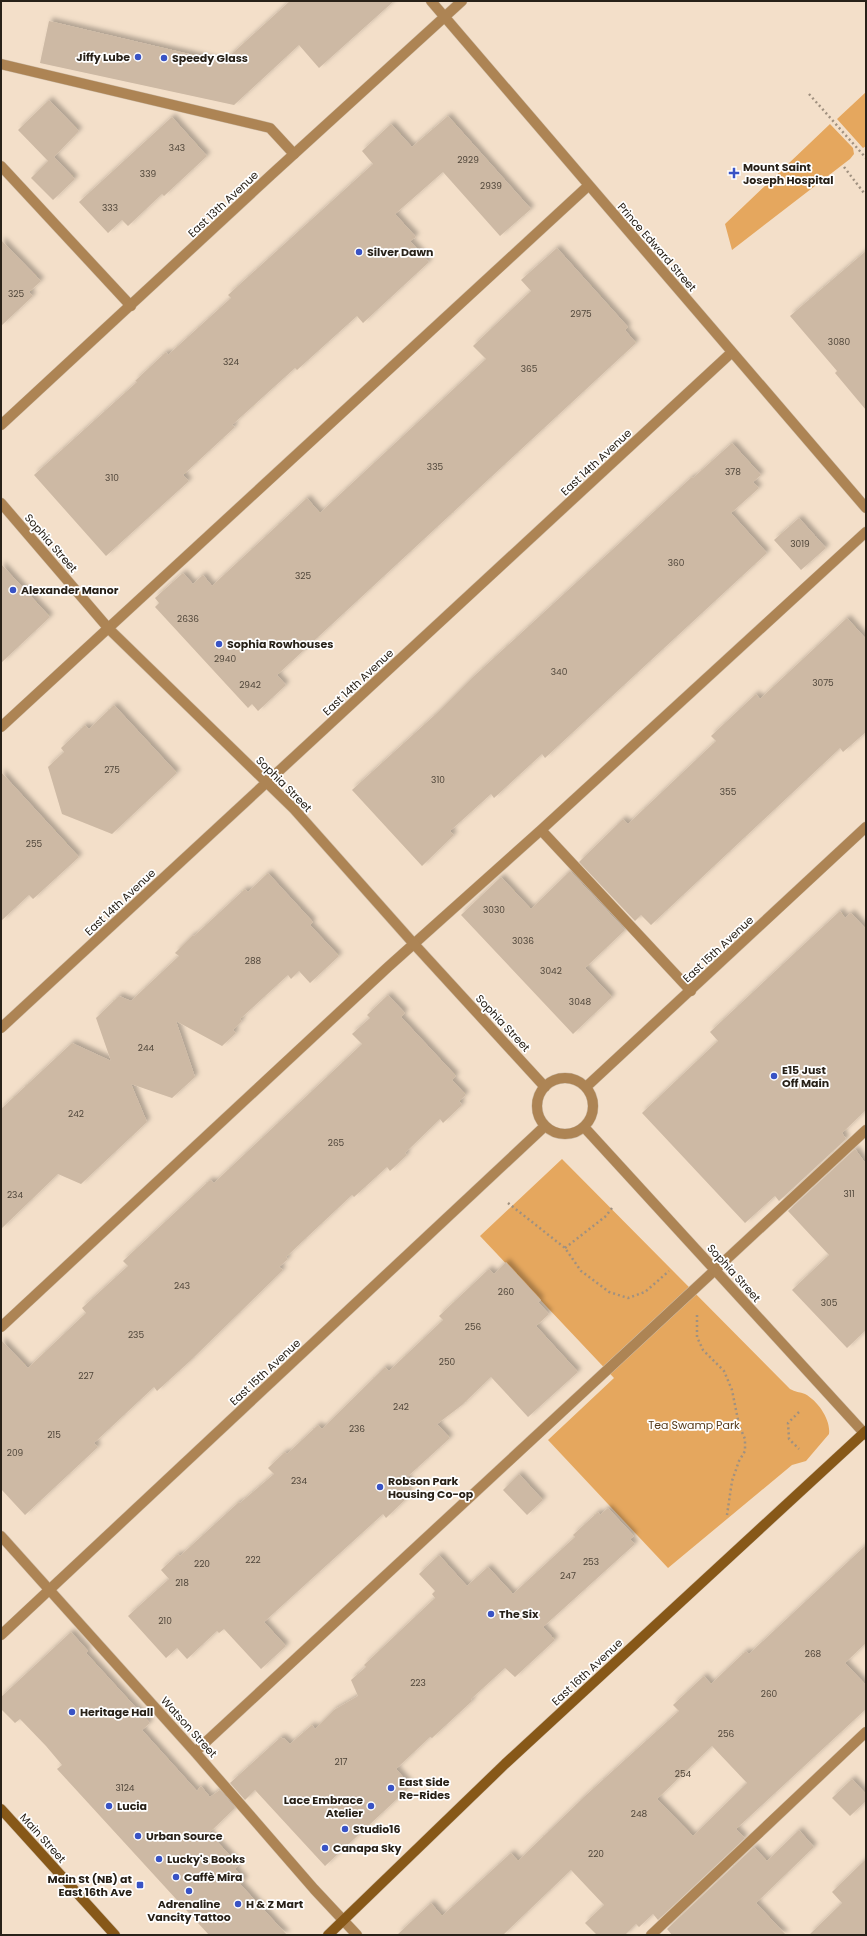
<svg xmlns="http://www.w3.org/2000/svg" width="867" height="1936" font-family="Poppins,sans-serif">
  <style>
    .green { fill: #e5a75e }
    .building { fill: #cdb9a4; fill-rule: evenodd; filter: url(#shadow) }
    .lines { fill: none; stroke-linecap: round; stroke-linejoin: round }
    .lane-casing { stroke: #cebda9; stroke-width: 11 }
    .street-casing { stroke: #cebda9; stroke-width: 11 }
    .secondary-casing { stroke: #cebda9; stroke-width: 11 }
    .path { stroke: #a09180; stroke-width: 2.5; stroke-dasharray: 2 3; stroke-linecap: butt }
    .lane { stroke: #ad8454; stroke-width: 10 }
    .street { stroke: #ad8454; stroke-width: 10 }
    .secondary { stroke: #875818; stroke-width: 10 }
    .poi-dot { fill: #3953c5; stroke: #fff; stroke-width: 1.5 }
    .labels { text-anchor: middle; stroke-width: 3.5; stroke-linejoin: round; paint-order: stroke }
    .number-label { font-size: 9px; fill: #51473b }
    .poi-label { font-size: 11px; font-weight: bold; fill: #282118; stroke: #fff; text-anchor: start }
    .street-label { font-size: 11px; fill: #282118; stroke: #fff }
    .park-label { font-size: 11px; fill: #553a1a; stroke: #fff }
  </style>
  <defs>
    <filter id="shadow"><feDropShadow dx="3.5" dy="-3.5" stdDeviation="2" flood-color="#0004"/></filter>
  </defs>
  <rect width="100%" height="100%" fill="#f3dfc9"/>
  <path class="green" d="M866,92V146L863,148L837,119Z
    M830,124L853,148L854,154L850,159L732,250L725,224Z
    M562,1159L790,1389C795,1392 800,1392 805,1394C818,1401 831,1420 829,1434L806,1461L792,1465L668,1568L548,1440L614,1378L480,1236Z"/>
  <path class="building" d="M290,1H394L319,68L299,45L234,105L40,63L49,21L223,62Z
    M49,100L79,131L54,157L75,179L53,200L31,178L48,161L18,130Z
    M448,116L531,209L500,236L443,172L395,214L416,237L410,241L429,262L363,323L357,316L297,370L295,368L232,425L235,427L183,475L189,481L106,556L34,475L137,382L135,381L166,352L168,355L231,298L228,295L373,164L362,151L391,124L412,147Z
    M172,117L207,156L164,196L162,194L128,226L122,220L108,233L79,202Z
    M1,240L41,281L29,292L33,296L1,326Z
    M557,248L628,327L625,330L636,343L277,675L286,685L258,711L252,704L248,708L155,607L159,603L155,598L183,573L193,584L203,575L212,586L307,498L320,513L486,359L473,346L531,291L521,280Z
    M866,251V410L835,373L837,371L790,316Z
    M732,443L761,475L753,482L759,488L731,513L767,553L545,758L542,754L494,798L491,794L450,831L454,835L422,866L352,790L436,714L472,678L589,571L692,477L693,478Z
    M799,518L826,548L801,570L774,540Z
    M1,564L50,617L1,663Z
    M847,618L866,639V732L843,752L840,748L837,751L651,925L641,915L635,921L579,862L623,819L628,824L716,741L711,736L756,694L760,699Z
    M114,705L177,773L112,834L62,814L48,767L64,752L61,748L85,725L89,729Z
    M1,772L79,857L33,899L29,895L1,921Z
    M570,871L625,930L585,968L612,997L573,1034L461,915L501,877L531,909Z
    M268,873L313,922L310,925L339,956L310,983L299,971L291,979L288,975L240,1019L242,1021L233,1030L236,1033L222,1046L176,1021L195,1077L172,1098L131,1084L147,1122L81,1184L58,1174L1,1229V1109L72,1043L111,1061L96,1018L119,996L131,1001L179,956L175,953L193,935L194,936L245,889L248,892Z
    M840,911L845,918L851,913L866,929V1110L842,1133L846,1139L779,1201L775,1196L745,1223L642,1113L718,1041L710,1032Z
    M388,995L405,1013L401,1017L456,1076L452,1080L466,1095L459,1101L462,1105L443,1123L440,1119L405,1153L407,1155L390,1171L387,1167L354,1197L352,1195L305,1239L286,1257L288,1259L279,1267L283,1270L190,1361L157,1391L154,1387L94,1443L98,1447L25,1515L1,1489V1340L28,1368L86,1313L82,1308L128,1266L123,1261L210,1180L214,1183L362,1044L352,1034L370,1018L367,1015Z
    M855,1149L866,1164V1330L847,1348L792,1290L829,1255L788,1211Z
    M506,1262L541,1300L538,1302L549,1314L536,1326L578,1372L528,1417L491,1377L462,1405L437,1424L450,1438L406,1478L413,1485L406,1492L409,1496L386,1518L383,1514L264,1622L286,1646L261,1669L224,1629L219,1633L217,1631L187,1659L177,1648L166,1658L128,1616L169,1579L161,1570L178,1554L180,1556L239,1502L240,1503L274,1474L268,1468L285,1452L287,1454L318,1425L322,1429L385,1367L389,1371L443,1320L439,1316L489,1269L494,1274Z
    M519,1474L543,1500L527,1515L503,1490Z
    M608,1508L634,1536L630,1539L635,1544L543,1627L555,1640L515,1677L505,1668L471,1699L472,1701L432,1738L430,1737L396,1769L411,1786L325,1866L255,1790L245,1800L230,1783L281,1737L283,1739L284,1738L290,1744L312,1725L315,1729L334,1710L358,1696L351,1680L366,1667L364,1665L435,1598L432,1594L435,1591L419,1574L439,1555L467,1586L488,1567L513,1594L575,1537L573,1535L598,1512L600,1515Z
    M866,1545V1643L845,1663L866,1685V1709L736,1829L745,1838L658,1920L653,1914L639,1927L636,1924L625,1935H597L585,1923L604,1905L571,1870L503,1935H397L431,1903L442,1916L511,1853L518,1861L584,1797L679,1711L673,1705L704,1676L711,1684L746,1651L749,1654ZM712,1746L747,1783L693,1836L657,1799Z
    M71,1632L88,1651L86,1653L150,1723L142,1730L197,1791L201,1786L210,1797L220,1790L235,1808L209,1833L239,1865L235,1869L245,1880L240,1884L287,1935H209L57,1769L62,1765L46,1746L20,1719L15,1723L1,1709V1697Z
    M852,1779L866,1794V1801L850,1816L832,1798Z
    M799,1830L814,1847L756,1903L786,1935H672L667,1929L754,1847L767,1861Z
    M866,1859V1935H809L842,1903L832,1892Z"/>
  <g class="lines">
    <g class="lane-casing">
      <path id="lane" d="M1,64L270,128L294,154
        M1,166L131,306
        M1,727L588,186
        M541,830L691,991
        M1,1327L388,967L541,830L866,532
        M1,1536L195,1752L314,1889L357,1935
        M195,1752L866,1130
        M651,1935L866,1732"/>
    </g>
    <g class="street-casing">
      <path id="street" d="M431,1L866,508
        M1,425L271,175L462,1
        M1,503L109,629L294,809L414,944L545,1087
        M1,1028L731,353
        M537 1106a28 28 0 1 1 56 0a28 28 0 1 1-56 0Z
        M586,1087L866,827
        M584,1127L866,1435
        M1,1635L545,1126"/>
    </g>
    <g class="secondary-casing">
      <path id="secondary" d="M1,1809L115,1935
        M328,1935L505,1764L866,1431"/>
    </g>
    <path class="path" d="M809,94L866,158
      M844,167L864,193
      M508,1203L565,1248L581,1271L609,1292L628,1298L645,1292L669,1271
      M565,1248L606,1216L612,1208
      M697,1315V1337L703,1350L724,1371L732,1390L739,1425L745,1439V1451L739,1461L732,1481L727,1515
      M799,1412L788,1423L789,1439L799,1449"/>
    <use href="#lane" class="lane"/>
    <use href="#street" class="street"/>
    <use href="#secondary" class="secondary"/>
  </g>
  <g class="poi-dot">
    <circle cx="138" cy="57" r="4"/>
    <circle cx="164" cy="58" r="4"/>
    <path d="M732 167h4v4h4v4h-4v4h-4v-4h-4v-4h4z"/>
    <circle cx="359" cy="252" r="4"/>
    <circle cx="13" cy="590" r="4"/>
    <circle cx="219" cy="644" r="4"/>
    <circle cx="774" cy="1076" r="4"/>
    <circle cx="380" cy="1487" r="4"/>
    <circle cx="491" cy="1614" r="4"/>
    <circle cx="72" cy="1712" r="4"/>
    <circle cx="391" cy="1788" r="4"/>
    <circle cx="109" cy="1806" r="4"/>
    <circle cx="371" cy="1806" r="4"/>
    <circle cx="345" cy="1829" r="4"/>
    <circle cx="138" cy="1836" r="4"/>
    <circle cx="325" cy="1848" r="4"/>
    <circle cx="159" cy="1859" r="4"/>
    <circle cx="176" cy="1877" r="4"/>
    <rect x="136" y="1881" width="8" height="8" rx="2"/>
    <circle cx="189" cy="1891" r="4"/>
    <circle cx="238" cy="1904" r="4"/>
  </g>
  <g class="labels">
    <g class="number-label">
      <text x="177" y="151">343</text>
      <text x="468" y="163">2929</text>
      <text x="148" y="177">339</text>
      <text x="491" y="189">2939</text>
      <text x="110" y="211">333</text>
      <text x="16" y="297">325</text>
      <text x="581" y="317">2975</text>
      <text x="839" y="345">3080</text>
      <text x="231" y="365">324</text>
      <text x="529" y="372">365</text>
      <text x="435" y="470">335</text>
      <text x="733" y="475">378</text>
      <text x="112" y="481">310</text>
      <text x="800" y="547">3019</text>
      <text x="676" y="566">360</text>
      <text x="303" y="579">325</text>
      <text x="188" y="622">2636</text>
      <text x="225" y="662">2940</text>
      <text x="559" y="675">340</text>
      <text x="823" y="686">3075</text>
      <text x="250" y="688">2942</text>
      <text x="112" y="773">275</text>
      <text x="438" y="783">310</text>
      <text x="728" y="795">355</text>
      <text x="34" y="847">255</text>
      <text x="494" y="913">3030</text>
      <text x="523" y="944">3036</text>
      <text x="253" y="964">288</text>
      <text x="551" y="974">3042</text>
      <text x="580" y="1005">3048</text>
      <text x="146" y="1051">244</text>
      <text x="76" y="1117">242</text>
      <text x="336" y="1146">265</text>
      <text x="849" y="1197">311</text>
      <text x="15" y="1198">234</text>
      <text x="182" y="1289">243</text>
      <text x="506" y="1295">260</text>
      <text x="829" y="1306">305</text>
      <text x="473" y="1330">256</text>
      <text x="136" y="1338">235</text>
      <text x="447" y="1365">250</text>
      <text x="86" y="1379">227</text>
      <text x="401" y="1410">242</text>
      <text x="357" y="1432">236</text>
      <text x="54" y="1438">215</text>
      <text x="15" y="1456">209</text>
      <text x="299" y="1484">234</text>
      <text x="253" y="1563">222</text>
      <text x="591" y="1565">253</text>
      <text x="202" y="1567">220</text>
      <text x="568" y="1579">247</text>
      <text x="182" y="1586">218</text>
      <text x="165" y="1624">210</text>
      <text x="813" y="1657">268</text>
      <text x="418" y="1686">223</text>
      <text x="769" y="1697">260</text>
      <text x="726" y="1737">256</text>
      <text x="341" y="1765">217</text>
      <text x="683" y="1777">254</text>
      <text x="125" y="1791">3124</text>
      <text x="639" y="1817">248</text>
      <text x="596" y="1857">220</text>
    </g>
    <g class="poi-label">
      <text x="130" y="61" text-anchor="end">Jiffy Lube</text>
      <text x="172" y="62">Speedy Glass</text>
      <text x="743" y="171">Mount Saint<tspan x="743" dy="13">Joseph Hospital</tspan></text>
      <text x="367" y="256">Silver Dawn</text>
      <text x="21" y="594">Alexander Manor</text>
      <text x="227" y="648">Sophia Rowhouses</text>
      <text x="782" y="1074">E15 Just<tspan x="782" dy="13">Off Main</tspan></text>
      <text x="388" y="1485">Robson Park<tspan x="388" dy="13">Housing Co-op</tspan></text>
      <text x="499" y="1618">The Six</text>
      <text x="80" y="1716">Heritage Hall</text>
      <text x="399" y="1786">East Side<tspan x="399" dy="13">Re-Rides</tspan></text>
      <text x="363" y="1804" text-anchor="end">Lace Embrace<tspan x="363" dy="13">Atelier</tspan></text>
      <text x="117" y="1810">Lucia</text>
      <text x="353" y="1833">Studio16</text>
      <text x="146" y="1840">Urban Source</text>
      <text x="333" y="1852">Canapa Sky</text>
      <text x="167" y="1863">Lucky's Books</text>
      <text x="184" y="1881">Caffè Mira</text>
      <text x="132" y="1883" text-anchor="end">Main St (NB) at<tspan x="132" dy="13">East 16th Ave</tspan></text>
      <text x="189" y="1908" text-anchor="middle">Adrenaline<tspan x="189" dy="13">Vancity Tattoo</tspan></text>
      <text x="246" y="1908">H &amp; Z Mart</text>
    </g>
    <g class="street-label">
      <text transform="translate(223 204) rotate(-43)" y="4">East 13th Avenue</text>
      <text transform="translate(657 247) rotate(49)" y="4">Prince Edward Street</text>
      <text transform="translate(596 462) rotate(-43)" y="4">East 14th Avenue</text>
      <text transform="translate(51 543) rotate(49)" y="4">Sophia Street</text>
      <text transform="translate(358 682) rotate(-43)" y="4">East 14th Avenue</text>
      <text transform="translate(284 784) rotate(45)" y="4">Sophia Street</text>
      <text transform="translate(120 902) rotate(-43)" y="4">East 14th Avenue</text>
      <text transform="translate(718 949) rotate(-43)" y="4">East 15th Avenue</text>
      <text transform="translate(503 1023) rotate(47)" y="4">Sophia Street</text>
      <text transform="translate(734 1273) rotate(48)" y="4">Sophia Street</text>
      <text transform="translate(265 1372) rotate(-43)" y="4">East 15th Avenue</text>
      <text transform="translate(587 1672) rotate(-43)" y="4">East 16th Avenue</text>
      <text transform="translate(189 1727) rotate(48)" y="4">Watson Street</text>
      <text transform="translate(43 1838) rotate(48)" y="4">Main Street</text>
    </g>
    <g class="park-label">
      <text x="694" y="1429">Tea Swamp Park</text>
    </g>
  </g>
  <rect width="867" height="1936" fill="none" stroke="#282118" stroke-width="4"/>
</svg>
